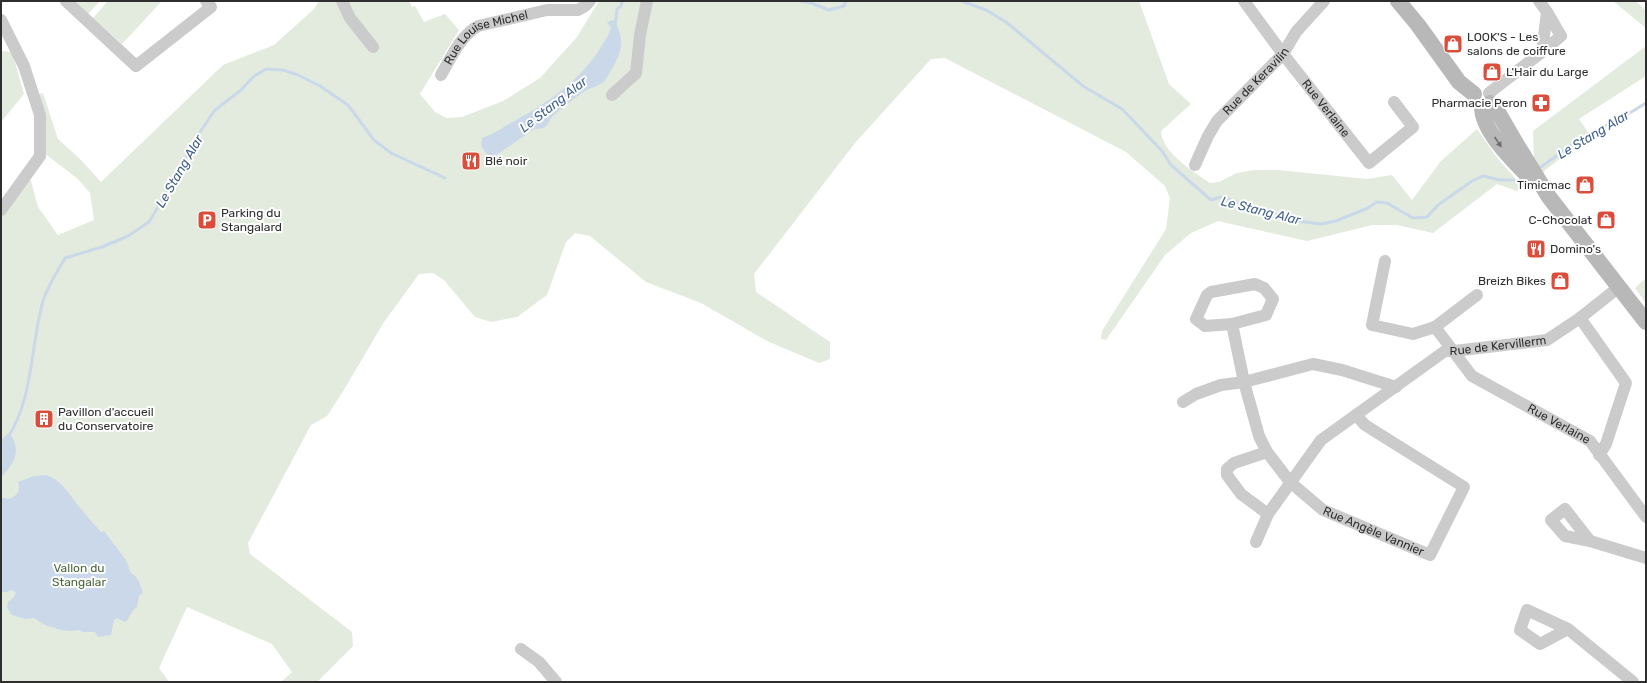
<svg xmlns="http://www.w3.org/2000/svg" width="1647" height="683" font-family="Rubik,sans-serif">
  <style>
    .green { fill: #e2ebdd }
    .water { fill: #cad8ea }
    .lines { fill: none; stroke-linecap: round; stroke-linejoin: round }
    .stream { stroke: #cad8ea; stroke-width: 3 }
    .minor { stroke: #cbcbcb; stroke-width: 12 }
    .secondary { stroke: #b8b8b8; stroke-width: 16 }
    .oneway { fill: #6c6c6c }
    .labels { text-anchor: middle; stroke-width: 4; stroke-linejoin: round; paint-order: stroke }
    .poi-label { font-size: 12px; fill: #2e2e2e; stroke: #fff; text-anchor: start }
    .street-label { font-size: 12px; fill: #2e2e2e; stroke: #fff }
    .park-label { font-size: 12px; fill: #4a673e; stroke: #fff }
    .water-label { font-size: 13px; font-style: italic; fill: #41618c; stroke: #fff }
  </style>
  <rect width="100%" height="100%" fill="#fff"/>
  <path class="green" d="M72,1H100L86,16Z
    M108,1H162L122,44L93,18Z
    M319,1H409L412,7L415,6L424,22L445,14L459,30L420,94L435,112L446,118L462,117L503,101L540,78L577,37L599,1H1139L1169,84L1191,104L1161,131C1162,153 1193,171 1210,183L1219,182L1237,173L1254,170H1278L1367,179L1392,175L1412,200L1441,161L1477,129L1498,159L1523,187L1517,191L1497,184L1433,233L1397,225H1372L1307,241L1218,221L1191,233L1165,255L1106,340L1101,339L1102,331L1166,229L1170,198L1165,186L1126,152L945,58L931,59L855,143L754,274L756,292L830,342V359L819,363L767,341L701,303L646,282L590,236L575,233L566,242L547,295L517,317L491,322L475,317L444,280L433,273L419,274L384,322L342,393L327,416L311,425L248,543L250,554L352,632L353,646L317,682H281L292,672L272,644L187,607L159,668L169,682H1V216L28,178L31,181L38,207L58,235L94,220L90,193L78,179L43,152L36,95L43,93L58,139L80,159L101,182L223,65L274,45L314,9Z
    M1613,1H1635L1646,10V28Z
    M1646,46V76L1579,119L1590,135L1543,172L1534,161L1533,131Z
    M1,51L12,52L24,94L1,122Z
    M1646,278V303L1635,288Z"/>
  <path class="water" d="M613,20C630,43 617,60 605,81C599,86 592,87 585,91C575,97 564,107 555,114C545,122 552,129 534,129L492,158L489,157L481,146L482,138C494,134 498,130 509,124C544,105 575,85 598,52C603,43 608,38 611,28L607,22Z
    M7,434H10C22,451 14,464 1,477V441Z
    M46,475C63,480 71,498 82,510C88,518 95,525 101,532L104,531L126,560L131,573C138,576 141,586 143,593L139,596L137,607C132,610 130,616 127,621L125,622L117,618L114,620L111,635L98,637L95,632H83L79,630L71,631L61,630L45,625L34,618L25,619L12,615L7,608L8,602L13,598L16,593L12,590L6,592H1V498C10,498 10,501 18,493L19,487L18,482L34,476Z"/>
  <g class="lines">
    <path class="stream" d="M800,1L811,3L829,10L844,6L846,1
      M962,1L986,10L1006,22L1083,86L1122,109L1162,151L1171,165L1211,200L1221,197L1297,221L1321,224L1336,221L1353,214L1366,209L1377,202L1387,203L1413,218L1427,217L1438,205L1472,181L1483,176L1500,180H1514
      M615,27L617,9L621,6L622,1
      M1541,167L1574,143L1633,111L1646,103
      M8,437C33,400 31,343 43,301C48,285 57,272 65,258L102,247L128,236L149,222L182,167L191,146L214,111L241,90L253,77L266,69L283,70L298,75L320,86L348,105L374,140L391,153L445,178"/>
    <g class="minor">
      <path d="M66,1L136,66L211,7L206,1"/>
      <path d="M342,1L350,18L373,47"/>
      <path id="s1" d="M1244,1L1283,54L1369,163L1413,127L1394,102"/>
      <path d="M1,20L24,66L40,115V156L1,210"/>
      <path d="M1542,52L1561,36L1547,12"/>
      <path id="s2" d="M441,75C451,58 460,36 478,26L547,10H578L585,6L590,1"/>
      <path d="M1489,93L1542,52L1547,12L1539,1"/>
      <path d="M612,95L636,73L640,35L647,1"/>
      <path id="s3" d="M1195,165L1208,136L1217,121L1283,54L1296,32L1324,1"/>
      <path id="s4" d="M1385,261L1372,325L1413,334L1435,327L1472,376L1590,441L1646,517"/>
      <path d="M1255,284L1264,288L1273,299L1266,315L1232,324L1205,326L1196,319L1207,295L1211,292Z"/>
      <path d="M1580,318L1626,383L1606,444L1599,455"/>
      <path id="s5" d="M1232,324L1244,382L1259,436L1267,452L1290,482L1323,510L1430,555L1464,487L1365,425L1356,415"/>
      <path d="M1435,327L1477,295"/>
      <path d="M1183,402L1196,394L1221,385L1244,382L1313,364L1342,370L1396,387"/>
      <path id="s6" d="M1267,452L1234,463L1227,469V475L1241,494L1268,514L1321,440L1445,351H1454L1547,340L1580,318L1619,287"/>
      <path d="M1590,541L1565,509L1551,520L1565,536L1590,541L1646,558"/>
      <path d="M1256,542L1268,514"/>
      <path d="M1568,629L1540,644L1520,630L1527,610L1568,629L1633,682"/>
      <path d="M521,649L539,662L556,682"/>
    </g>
    <path class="secondary" d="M1398,1L1418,25L1459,82L1474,94
      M1490,103L1495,107L1517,145L1549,197L1646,322
      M1482,108C1483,132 1512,159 1528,176"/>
  </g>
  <defs><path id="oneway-solid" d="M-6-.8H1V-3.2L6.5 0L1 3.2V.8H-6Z"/></defs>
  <use class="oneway" href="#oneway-solid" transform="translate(1498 142) rotate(56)"/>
  <defs>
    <g id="shop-square" transform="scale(1)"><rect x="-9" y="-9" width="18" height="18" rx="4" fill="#db4c3b" stroke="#fff"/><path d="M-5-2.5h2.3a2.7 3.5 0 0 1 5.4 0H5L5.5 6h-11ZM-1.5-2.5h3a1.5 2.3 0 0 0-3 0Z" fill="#fff"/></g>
    <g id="pharmacy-square" transform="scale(1)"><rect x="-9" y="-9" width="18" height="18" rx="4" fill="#db4c3b" stroke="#fff"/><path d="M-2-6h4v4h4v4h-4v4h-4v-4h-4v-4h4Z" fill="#fff"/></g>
    <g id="restaurant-square" transform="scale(1)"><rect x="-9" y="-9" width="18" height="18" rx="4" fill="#db4c3b" stroke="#fff"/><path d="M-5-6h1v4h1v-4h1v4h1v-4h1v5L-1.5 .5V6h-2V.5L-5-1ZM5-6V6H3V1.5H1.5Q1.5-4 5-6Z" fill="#fff"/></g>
    <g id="parking-square" transform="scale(1)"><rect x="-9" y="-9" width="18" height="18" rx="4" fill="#db4c3b" stroke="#fff"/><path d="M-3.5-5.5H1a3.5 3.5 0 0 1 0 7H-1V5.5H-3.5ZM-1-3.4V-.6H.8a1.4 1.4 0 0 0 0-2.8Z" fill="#fff"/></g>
    <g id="building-square" transform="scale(1)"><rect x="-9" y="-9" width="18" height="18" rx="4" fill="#db4c3b" stroke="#fff"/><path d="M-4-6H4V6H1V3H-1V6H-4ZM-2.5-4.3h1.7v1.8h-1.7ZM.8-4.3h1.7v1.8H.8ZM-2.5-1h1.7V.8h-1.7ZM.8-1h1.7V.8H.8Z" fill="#fff"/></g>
  </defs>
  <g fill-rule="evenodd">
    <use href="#shop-square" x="1453" y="44"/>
    <use href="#shop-square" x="1492" y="72"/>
    <use href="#pharmacy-square" x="1541" y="103"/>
    <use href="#restaurant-square" x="471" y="161"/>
    <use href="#shop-square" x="1585" y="185"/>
    <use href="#parking-square" x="207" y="220"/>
    <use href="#shop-square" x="1606" y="220"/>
    <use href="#restaurant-square" x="1536" y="249"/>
    <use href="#shop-square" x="1560" y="281"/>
    <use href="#building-square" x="44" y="419"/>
  </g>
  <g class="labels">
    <g class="poi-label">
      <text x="1467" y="41">LOOK'S - Les<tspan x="1467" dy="14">salons de coiffure</tspan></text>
      <text x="1506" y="76">L'Hair du Large</text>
      <text x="1527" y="107" text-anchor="end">Pharmacie Peron</text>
      <text x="485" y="165">Blé noir</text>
      <text x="1571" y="189" text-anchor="end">Timicmac</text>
      <text x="221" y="217">Parking du<tspan x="221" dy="14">Stangalard</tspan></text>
      <text x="1592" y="224" text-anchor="end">C-Chocolat</text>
      <text x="1550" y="253">Domino's</text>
      <text x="1546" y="285" text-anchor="end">Breizh Bikes</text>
      <text x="58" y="416">Pavillon d'accueil<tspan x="58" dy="14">du Conservatoire</tspan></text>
    </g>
    <g class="street-label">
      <text dy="4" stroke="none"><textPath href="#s2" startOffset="63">Rue Louise Michel</textPath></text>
      <text dy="4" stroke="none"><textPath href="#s3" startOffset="105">Rue de Keravilin</textPath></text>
      <text dy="4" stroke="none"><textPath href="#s1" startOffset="135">Rue Verlaine</textPath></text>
      <text dy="4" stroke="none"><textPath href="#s6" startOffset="404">Rue de Kervillerm</textPath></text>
      <text dy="4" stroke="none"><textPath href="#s4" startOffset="291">Rue Verlaine</textPath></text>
      <text dy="4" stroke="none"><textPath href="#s5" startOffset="269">Rue Angèle Vannier</textPath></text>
    </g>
    <g class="park-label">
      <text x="79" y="572">Vallon du<tspan x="79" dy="14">Stangalar</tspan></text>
    </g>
    <g class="water-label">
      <text transform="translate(553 104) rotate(-38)" y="5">Le Stang Alar</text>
      <text transform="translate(1593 134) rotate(-31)" y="5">Le Stang Alar</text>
      <text transform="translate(179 171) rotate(-60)" y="5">Le Stang Alar</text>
      <text transform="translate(1261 210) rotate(14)" y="5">Le Stang Alar</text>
    </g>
  </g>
  <rect width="1647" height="683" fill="none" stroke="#2e2e2e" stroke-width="4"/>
</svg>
